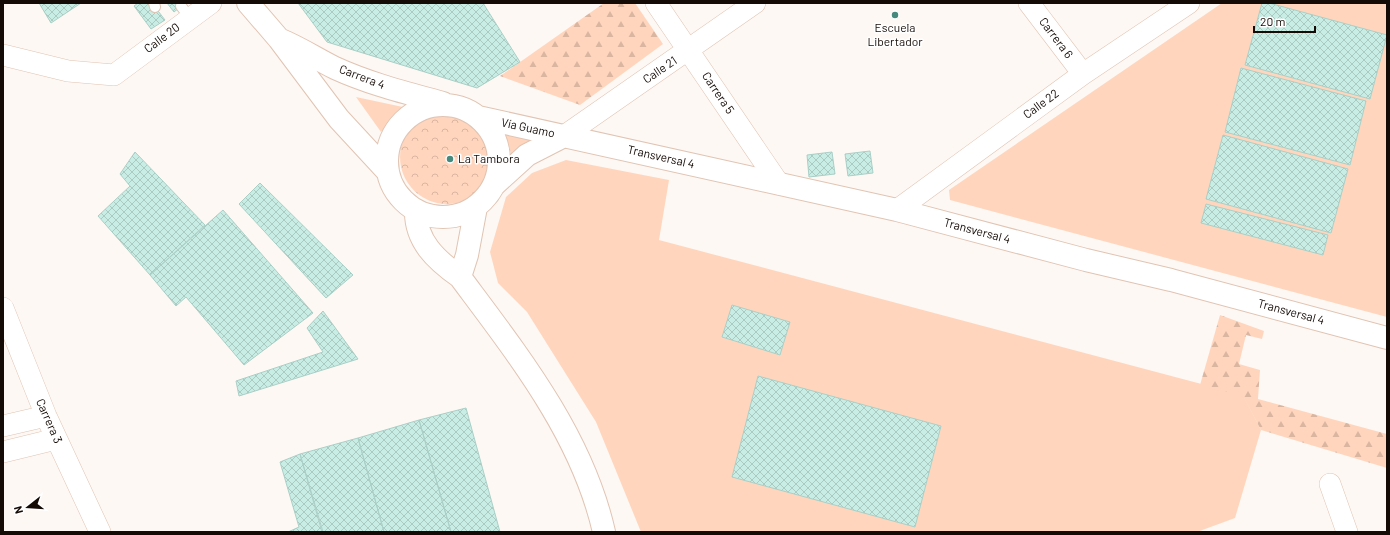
<svg xmlns="http://www.w3.org/2000/svg" width="1390" height="535" font-family="Barlow,sans-serif">
  <style>
    .grass { fill: #ffd6bd }
    .forest { fill: url(#forest-firs) }
    .park { fill: url(#park-crowns) }
    .building { fill: url(#building-cross-hatch); stroke: #aacfc7 }
    .lines { fill: none; stroke-linecap: round; stroke-linejoin: round }
    .service-casing { stroke: #e1c4b3; stroke-width: 12 }
    .minor-casing { stroke: #e1c4b3; stroke-width: 22 }
    .primary-casing { stroke: #e1c4b3; stroke-width: 24 }
    .service { stroke: #fff; stroke-width: 10 }
    .minor { stroke: #fff; stroke-width: 21 }
    .primary { stroke: #fff; stroke-width: 22 }
    .poi-dot { fill: #468a7e; stroke: #fff; stroke-width: 1.5 }
    .labels { text-anchor: middle; stroke-width: 3; stroke-linejoin: round; paint-order: stroke }
    .poi-label { font-size: 12px; fill: #150b06; stroke: #fff }
    .street-label { font-size: 12px; fill: #150b06; stroke: #fff }
  </style>
  <defs>
    <pattern id="forest-firs" width="22" height="20" patternUnits="userSpaceOnUse"><rect width="22" height="20" fill="#ffd6bd"/><path d="M5 1l3.5 6h-7zM16 11l3.5 6h-7z" fill="#dab6a1"/></pattern>
    <pattern id="park-crowns" width="20" height="18" patternUnits="userSpaceOnUse"><rect width="20" height="18" fill="#ffd6bd"/><path d="M2 6a3 3 0 1 1 6 0M12 15a3 3 0 1 1 6 0" fill="none" stroke="#dab6a1"/></pattern>
    <pattern id="building-cross-hatch" width="8" height="8" patternUnits="userSpaceOnUse"><rect width="8" height="8" fill="#c7ede4"/><path d="M0 0l8 8M0 8l8-8" fill="none" stroke="#aacac2"/></pattern>
  </defs>
  <rect width="100%" height="100%" fill="#fef8f4"/>
  <path class="grass" d="M1222,3H1387V317L950,200L949,190Z
    M356,97L403,107L381,132Z
    M505,133L535,139L511,154Z
    M566,160L669,180L659,240L1243,395L1261,430L1235,518L1197,532H641L596,422L527,312L498,283L490,252L506,197L532,173Z"/>
  <path class="forest" d="M604,3H635L663,44L580,105L500,76Z
    M1220,315L1264,331L1262,339L1246,335L1239,364L1260,370L1258,399L1387,434V468L1261,430L1243,396L1200,385Z"/>
  <path class="park" d="M400 157a47 47 0 1 1 94 0a47 47 0 1 1-94 0Z"/>
  <path class="building" d="M39,3H81L51,23Z
    M138,3H152L165,20L151,29L134,6Z
    M167,3H185L174,12Z
    M298,3H483L520,62L477,88L327,42Z
    M1262,3H1269L1387,35L1370,99L1245,65Z
    M1241,68L1366,101L1350,165L1225,132Z
    M1223,135L1348,169L1331,233L1206,199Z
    M870,151L873,173L848,176L845,154Z
    M135,152L205,225L150,275L98,216L130,186L120,174Z
    M832,152L835,174L809,177L807,155Z
    M260,183L353,275L326,298L239,204Z
    M1206,204L1328,235L1323,255L1201,223Z
    M223,210L313,313L244,365L186,297L176,306L150,275Z
    M732,305L790,322L780,355L722,337Z
    M323,311L358,359L239,396L236,381L323,352L307,328Z
    M758,376L941,426L915,527L732,477Z
    M466,408L500,532H451L419,420Z
    M419,420L451,532H384L358,438Z
    M358,438L384,532H323L300,454Z
    M300,454L322,532H288L299,527L280,462Z"/>
  <g class="lines">
    <g class="service-casing">
      <path id="service" d="M154,3L155,7
        M181,6L190,18"/>
    </g>
    <g class="minor-casing">
      <path id="minor" d="M656,3L779,184
        M1029,3L1083,74
        M3,55L68,71L114,75L211,3
        M564,136L755,3
        M897,210L1083,74L1189,3
        M3,308L46,416L100,532
        M3,426L46,416
        M3,452L56,439
        M1330,484L1347,532"/>
    </g>
    <g class="primary-casing">
      <path id="primary" d="M248,3L279,39L339,119L388,172
        M281,40C300,48 317,59 335,68C370,84 407,93 443,103
        M387 161a56 56 0 1 1 112 0a56 56 0 1 1-112 0Z
        M478,117L897,210L1086,260L1171,280L1387,338
        M494,185L527,155L564,136
        M416,210C415,241 436,260 460,277C518,355 582,435 604,532
        M460,277L467,255L476,207"/>
    </g>
    <use href="#service" class="service"/>
    <use href="#minor" class="minor"/>
    <use href="#primary" class="primary"/>
  </g>
  <g class="poi-dot">
    <circle cx="895" cy="15" r="4"/>
    <circle cx="450" cy="159" r="4"/>
  </g>
  <g class="labels">
    <g class="poi-label">
      <text x="895" y="32">Escuela<tspan x="895" dy="14">Libertador</tspan></text>
      <text x="458" y="163" text-anchor="start">La Tambora</text>
    </g>
    <g class="street-label">
      <text transform="translate(162 38) rotate(-37)" y="4">Calle 20</text>
      <text transform="translate(1056 38) rotate(53)" y="4">Carrera 6</text>
      <text transform="translate(660 70) rotate(-34)" y="4">Calle 21</text>
      <text transform="translate(362 77) rotate(21)" y="4">Carrera 4</text>
      <text transform="translate(718 93) rotate(56)" y="4">Carrera 5</text>
      <text transform="translate(1041 104) rotate(-36)" y="4">Calle 22</text>
      <text transform="translate(528 128) rotate(12)" y="4">Vía Guamo</text>
      <text transform="translate(661 157) rotate(13)" y="4">Transversal 4</text>
      <text transform="translate(977 231) rotate(15)" y="4">Transversal 4</text>
      <text transform="translate(1291 312) rotate(15)" y="4">Transversal 4</text>
      <text transform="translate(49 421) rotate(66)" y="4">Carrera 3</text>
    </g>
  </g>
  <rect width="1390" height="535" fill="none" stroke="#150b06" stroke-width="8"/>
  <g transform="translate(28 507) rotate(253)" stroke="#ffffff" stroke-width="3" paint-order="stroke">
  <path d="M0-3L7 15L0 10L-7 15Z" fill="#150b06"/>
  <text y="-6" font-size="11" font-weight="bold" text-anchor="middle" fill="#150b06">N</text>
  </g>
  <path d="M1254 26v6h61v-6" fill="none" stroke="#150b06" stroke-width="2"/>
  <text x="1260" y="26" font-size="12" fill="#150b06" stroke="#ffffff" stroke-width="3" paint-order="stroke">20 m</text>
</svg>
